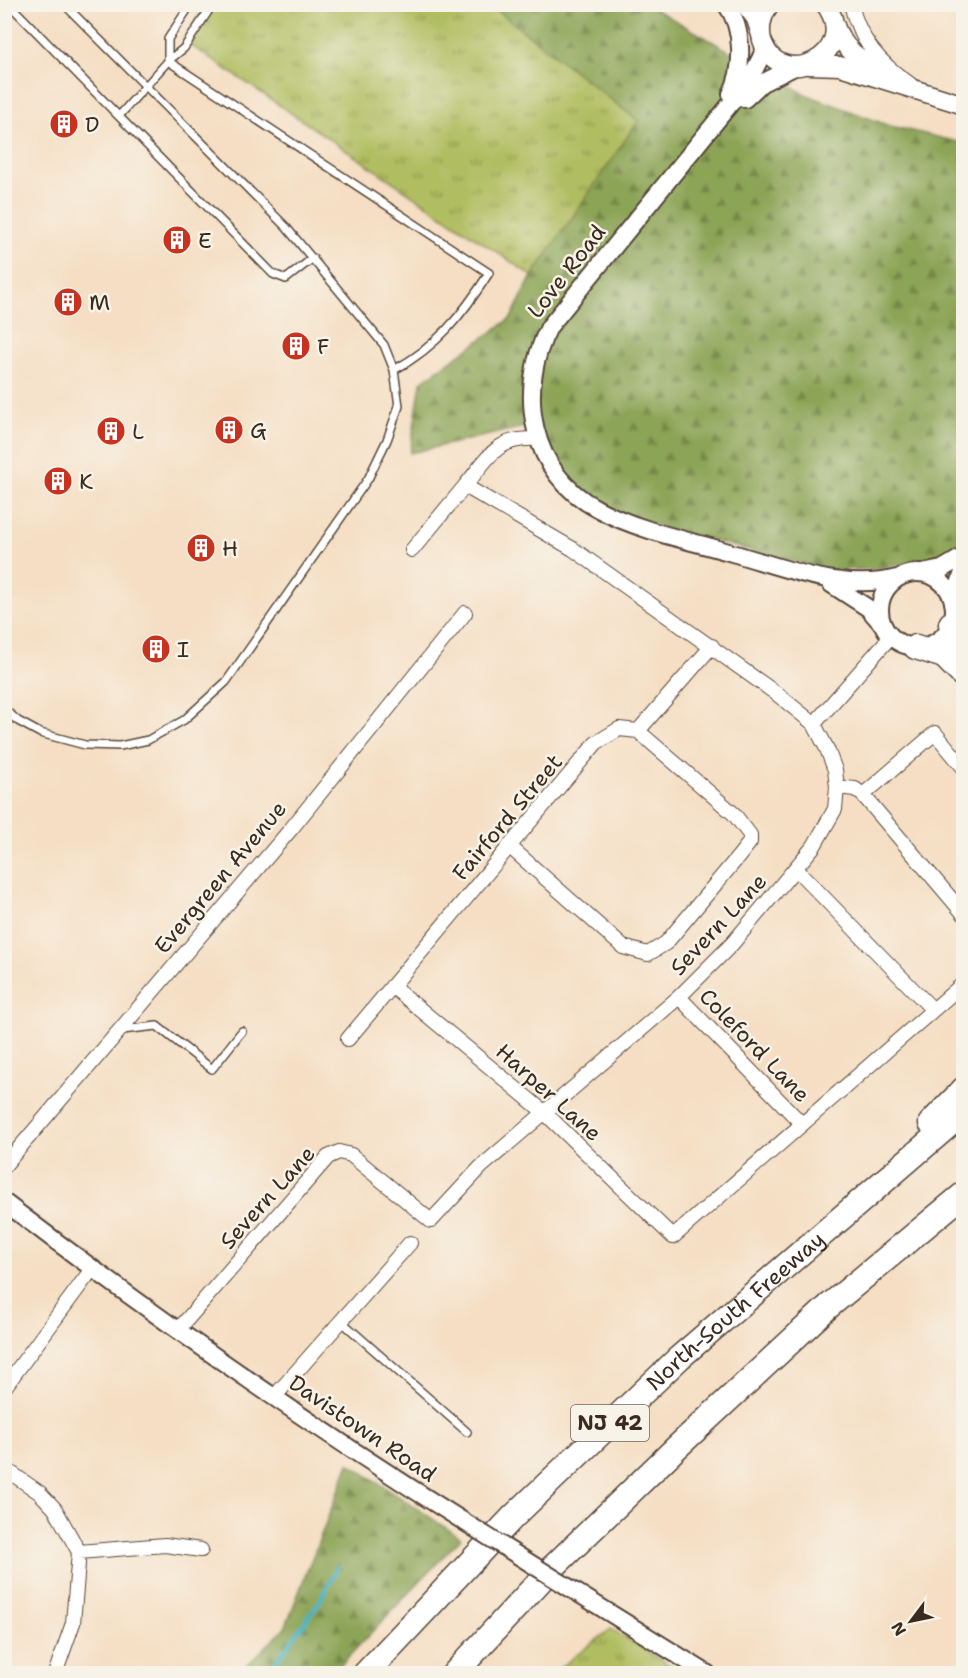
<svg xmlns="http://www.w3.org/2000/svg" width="968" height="1678" font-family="'Shantell Sans',sans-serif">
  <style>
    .forest { fill: url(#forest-firs); stroke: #64673a; stroke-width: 1.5 }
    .park { fill: url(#park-tufts); stroke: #76743f; stroke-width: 1.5 }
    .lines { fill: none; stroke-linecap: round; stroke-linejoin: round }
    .stream { stroke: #47b3c4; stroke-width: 4.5 }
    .service-casing { stroke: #574537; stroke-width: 10 }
    .minor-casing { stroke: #574537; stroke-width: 16 }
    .tertiary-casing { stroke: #574537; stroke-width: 20 }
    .secondary-casing { stroke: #574537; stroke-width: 21 }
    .motorway-casing { stroke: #574537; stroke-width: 27 }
    .service { stroke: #fff; stroke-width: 7 }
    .minor { stroke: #fff; stroke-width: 14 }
    .tertiary { stroke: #fff; stroke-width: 16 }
    .secondary { stroke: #fff; stroke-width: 18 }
    .motorway { stroke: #fff; stroke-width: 24 }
    .tertiary-bridge-casing { stroke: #574537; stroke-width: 20; stroke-linecap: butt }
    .tertiary-bridge { stroke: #fff; stroke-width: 16 }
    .labels { text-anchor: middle; stroke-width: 5; stroke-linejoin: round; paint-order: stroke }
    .shield { fill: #f7f3e8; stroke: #73665b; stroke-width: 1.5 }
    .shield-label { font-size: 21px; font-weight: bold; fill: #3b2a1e }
    .poi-label { font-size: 22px; fill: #3b2a1e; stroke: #f7f3e8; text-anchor: start }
    .street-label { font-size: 22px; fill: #3b2a1e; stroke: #f7f3e8 }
  </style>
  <defs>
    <pattern id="forest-firs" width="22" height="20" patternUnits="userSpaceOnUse" patternTransform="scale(1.5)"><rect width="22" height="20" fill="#8ca456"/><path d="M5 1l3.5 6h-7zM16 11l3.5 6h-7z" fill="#748647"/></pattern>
    <pattern id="park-tufts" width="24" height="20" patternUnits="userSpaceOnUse" patternTransform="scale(1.5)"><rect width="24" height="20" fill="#b0bd60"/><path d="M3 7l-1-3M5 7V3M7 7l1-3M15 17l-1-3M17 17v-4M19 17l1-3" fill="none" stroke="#909a4f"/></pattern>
  </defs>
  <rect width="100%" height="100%" fill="#f7f3e8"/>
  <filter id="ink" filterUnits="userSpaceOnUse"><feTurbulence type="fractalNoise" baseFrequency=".0167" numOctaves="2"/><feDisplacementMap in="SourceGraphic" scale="12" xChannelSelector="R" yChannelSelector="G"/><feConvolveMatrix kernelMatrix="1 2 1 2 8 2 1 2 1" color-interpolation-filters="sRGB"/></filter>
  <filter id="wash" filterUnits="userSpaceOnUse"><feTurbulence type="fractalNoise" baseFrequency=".008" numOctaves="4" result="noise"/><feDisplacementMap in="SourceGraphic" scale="24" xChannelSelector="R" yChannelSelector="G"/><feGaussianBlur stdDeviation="1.35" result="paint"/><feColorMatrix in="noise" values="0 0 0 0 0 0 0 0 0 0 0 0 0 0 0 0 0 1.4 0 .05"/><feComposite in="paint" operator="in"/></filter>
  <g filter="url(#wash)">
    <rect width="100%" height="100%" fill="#f5dec3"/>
    <path class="forest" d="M490,5H648L805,94L887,125L963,143L964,602L960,605L921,561L875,569L829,570L666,529L594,501L566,475L551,454L538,424L410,453L421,382L511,318L532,276L638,121Z
      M349,1463L461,1538L333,1673H239L285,1628Z"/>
    <path class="park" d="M206,5H490L638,121L532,276L183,40Z
      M611,1629L683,1673H553Z"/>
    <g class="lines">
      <path class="stream" d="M267,1674L318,1604L338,1567"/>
    </g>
  </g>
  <g filter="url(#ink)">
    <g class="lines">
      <g class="service-casing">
        <path id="service" d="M9,4L273,274L286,279L313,258
          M168,61L489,273C463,314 437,347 394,370
          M168,61V39L191,4
          M119,116L168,61L184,48L213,4
          M4,709L18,721L40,733L85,745L120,746L148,740L184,720L226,682L368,479L387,440L399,406L394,370L384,345L286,227L64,4
          M122,1030L157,1026L212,1069L242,1031
          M341,1321L467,1432"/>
      </g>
      <g class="minor-casing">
        <path id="minor" d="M851,4C859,40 880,64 910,84
          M412,550L465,486
          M814,724L891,636
          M837,787L855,789L863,795L964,914
          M863,795L935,733L964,768
          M509,846L623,947L648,954L666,943L739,856L750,842V835L734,814L638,731
          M797,870L932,1009
          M392,986L544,1112L673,1237L964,983
          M679,997L801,1123
          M348,1039L596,743L619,729L638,731L712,646
          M4,1166L291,829L465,613
          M178,1330L328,1157L339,1152L351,1155L431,1221L481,1167L679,997L732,944L814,846L835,809L837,787L835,770L827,749L814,724L777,694L573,549L465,486C489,457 496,437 537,439
          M4,1388L92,1269
          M275,1396L410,1243
          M4,1468L40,1493L55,1509L79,1552L73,1623L55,1674
          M79,1552L165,1545L201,1550"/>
      </g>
      <g class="tertiary-casing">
        <path id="tertiary" d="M726,4C744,29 744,68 731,94
          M766,47L749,81L549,327C516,391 530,474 598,509C639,531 688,540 732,553C786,568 841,592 897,578
          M745,99L762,83L796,66
          M880 610a37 37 0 1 1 74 0a37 37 0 1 1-74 0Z
          M922,573L942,569L964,556
          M831,584L868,608L881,623
          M953,603L964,569
          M4,1202C152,1315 305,1422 463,1521
          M568,1587L708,1674"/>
      </g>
      <g class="secondary-casing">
        <path id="secondary" d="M745,4L756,19L761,35
          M770,4C762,15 759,27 762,40C778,94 863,55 825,4
          M834,23C842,49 860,60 882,72
          M809,65L840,66L964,105"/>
      </g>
      <g class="motorway-casing">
        <g id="motorway">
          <path d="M951,624L956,647L964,662"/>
          <path d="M916,647L944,656L964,676"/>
          <path d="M931,1123L964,1089"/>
          <path id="s1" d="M365,1674L513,1517L679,1358L964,1112"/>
          <path d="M454,1674L550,1570L676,1448L829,1306L964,1194"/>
        </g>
      </g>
      <use href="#service" class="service"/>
      <use href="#minor" class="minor"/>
      <use href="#tertiary" class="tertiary"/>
      <use href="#secondary" class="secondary"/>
      <use href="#motorway" class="motorway"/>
      <g class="tertiary-bridge-casing">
        <path id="tertiary-bridge" d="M463,1521L568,1587"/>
      </g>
      <use href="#tertiary-bridge" class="tertiary-bridge"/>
    </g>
  </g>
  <defs>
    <g id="building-disc" transform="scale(1.5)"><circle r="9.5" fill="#c8321e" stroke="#f7f3e8"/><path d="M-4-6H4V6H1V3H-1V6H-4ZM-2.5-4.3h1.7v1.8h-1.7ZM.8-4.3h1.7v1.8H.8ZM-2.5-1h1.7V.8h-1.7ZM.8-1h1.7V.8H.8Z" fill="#fff"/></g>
  </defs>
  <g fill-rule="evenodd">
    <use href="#building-disc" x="64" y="124"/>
    <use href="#building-disc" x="177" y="240"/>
    <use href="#building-disc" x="68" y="302"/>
    <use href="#building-disc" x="296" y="346"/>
    <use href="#building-disc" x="229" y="430"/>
    <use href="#building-disc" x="111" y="431"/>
    <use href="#building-disc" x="58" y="481"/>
    <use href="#building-disc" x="201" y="548"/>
    <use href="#building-disc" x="156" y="649"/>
  </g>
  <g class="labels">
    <rect class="shield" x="571" y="1405" width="78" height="36" rx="4.5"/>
    <g class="shield-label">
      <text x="610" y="1430">NJ 42</text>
    </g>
    <g class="poi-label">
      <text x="85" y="132">D</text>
      <text x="198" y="248">E</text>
      <text x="89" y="310">M</text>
      <text x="317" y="354">F</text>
      <text x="250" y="438">G</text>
      <text x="132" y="439">L</text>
      <text x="79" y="489">K</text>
      <text x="222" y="556">H</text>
      <text x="177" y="657">I</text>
    </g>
    <g class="street-label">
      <text transform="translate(566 271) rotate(-52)" y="8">Love Road</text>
      <text transform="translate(507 817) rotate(-50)" y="8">Fairford Street</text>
      <text transform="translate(220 877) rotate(-50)" y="8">Evergreen Avenue</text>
      <text transform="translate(718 924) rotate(-47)" y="8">Severn Lane</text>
      <text transform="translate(755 1045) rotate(46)" y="8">Coleford Lane</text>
      <text transform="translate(549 1092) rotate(42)" y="8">Harper Lane</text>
      <text transform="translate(267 1197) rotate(-48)" y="8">Severn Lane</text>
      <text dy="8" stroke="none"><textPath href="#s1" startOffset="519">North-South Freeway</textPath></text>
      <text transform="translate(363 1428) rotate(34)" y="8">Davistown Road</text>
    </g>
  </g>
  <rect width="968" height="1678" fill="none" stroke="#f7f3e8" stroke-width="24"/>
  <g transform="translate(911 1621) rotate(238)" stroke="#f7f3e8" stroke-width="4.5" paint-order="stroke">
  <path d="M0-4.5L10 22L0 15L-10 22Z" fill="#3b2a1e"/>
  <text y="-9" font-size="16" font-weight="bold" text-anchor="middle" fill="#3b2a1e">N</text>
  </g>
</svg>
